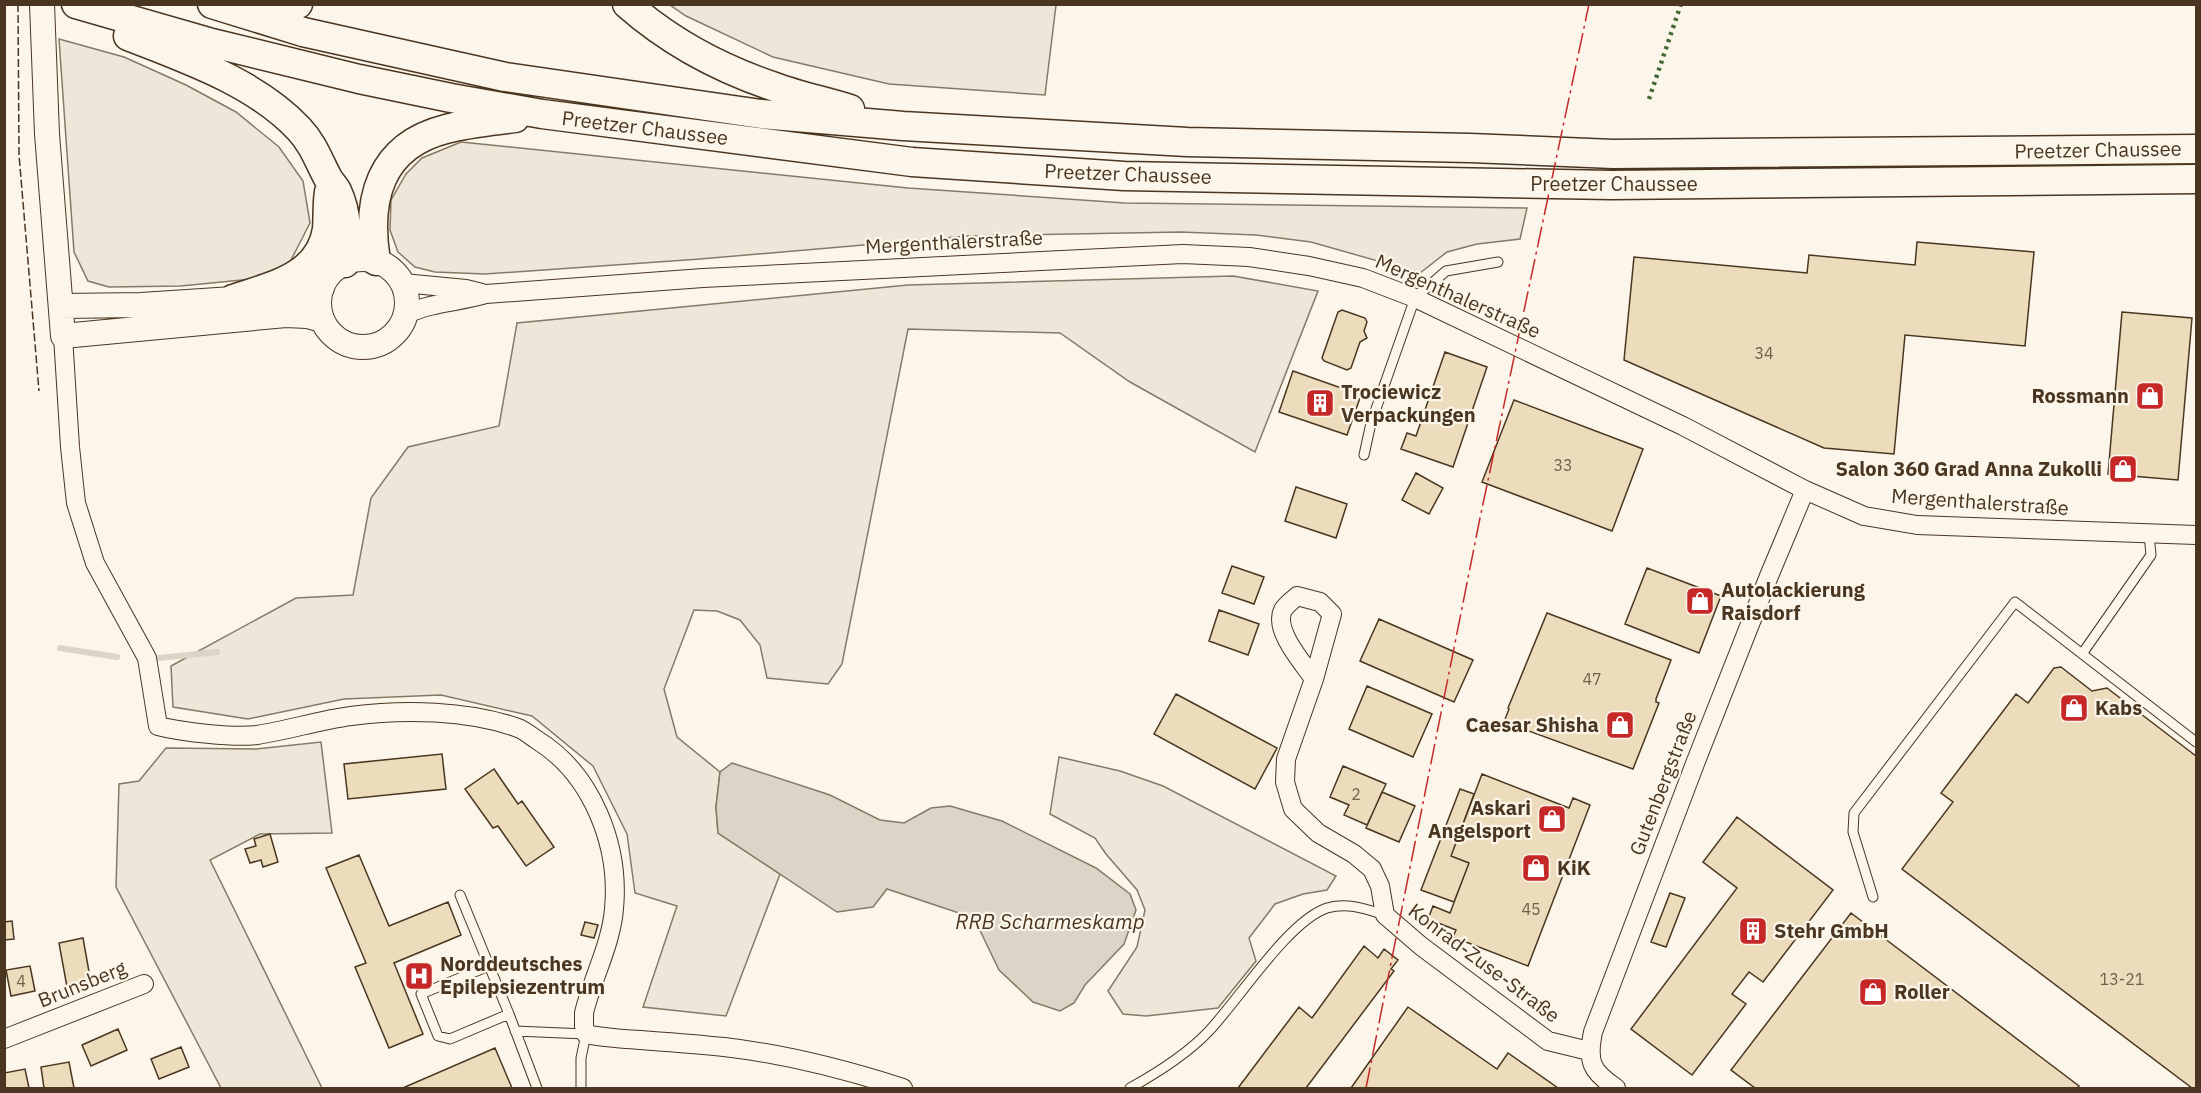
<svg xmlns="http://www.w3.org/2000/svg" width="2201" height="1093" font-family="'IBM Plex Sans',sans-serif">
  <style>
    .green { fill: #ede6d9; stroke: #887966; stroke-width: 1.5 }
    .water { fill: #dcd4c6; stroke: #887966; stroke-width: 1.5 }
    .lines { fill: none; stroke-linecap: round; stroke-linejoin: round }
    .stream { stroke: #dcd4c6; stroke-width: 6 }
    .building { fill: #ecdcbc; stroke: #4a3520; stroke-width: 1.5 }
    .service-casing { stroke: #4a3520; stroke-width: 11 }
    .minor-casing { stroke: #4a3520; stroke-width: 20 }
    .secondary-casing { stroke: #4a3520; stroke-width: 26 }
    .trunk-casing { stroke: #4a3520; stroke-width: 31 }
    .service { stroke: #fbf6e9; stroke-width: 9 }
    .minor { stroke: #fbf6e9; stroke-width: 18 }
    .secondary { stroke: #fbf6e9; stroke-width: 24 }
    .trunk { stroke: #fbf6e9; stroke-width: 28 }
    .hedge { stroke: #436837; stroke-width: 4.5; stroke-dasharray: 3 4.5; stroke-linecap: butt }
    .fence { stroke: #4a3520; stroke-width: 1.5; stroke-dasharray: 8 3; stroke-linecap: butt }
    .power { stroke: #c62828; stroke-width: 1.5; stroke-dasharray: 21 4.5 3 4.5; stroke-linecap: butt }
    .labels { text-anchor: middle; stroke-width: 4.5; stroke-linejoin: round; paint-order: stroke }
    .number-label { font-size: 16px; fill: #725f47 }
    .street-label { font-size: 20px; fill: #4a3520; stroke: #fbf6e9 }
    .poi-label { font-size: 20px; font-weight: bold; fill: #4a3520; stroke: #fbf6e9; text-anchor: start }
    .water-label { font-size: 21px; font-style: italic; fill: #4a3520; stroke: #fbf6e9 }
  </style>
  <rect width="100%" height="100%" fill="#fbf6e9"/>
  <path class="green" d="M670,5H1056L1045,95L889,84L773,57L686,16Z
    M59,39L124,57L186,85L236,112L279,147L303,181L310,223L288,266L252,279L181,286L109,287L88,281L74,252Z
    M461,142L908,188L1125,203L1527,208L1520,239L1477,244L1447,252L1420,273L1311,242L1256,235L1181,232L968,236L700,259L485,274L435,272L415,267L398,252L390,230L391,200L406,174L422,158Z
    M1233,276L1318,291L1255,452L1130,382L1060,333L908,329L842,664L828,684L767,678L760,645L740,620L717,611L694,610L664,689L677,737L720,772L716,807L718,833L780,874L726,1016L643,1007L677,906L635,893L627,834L593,766L532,716L441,695L344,699L248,719L173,707L171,666L296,598L353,595L371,498L408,447L499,426L517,323L908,285Z
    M321,742L332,833L260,834L210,860L322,1088H221L116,887L119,784L139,781L166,748L256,749Z
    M1059,757L1120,771L1163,786L1336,876L1327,890L1303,894L1275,904L1249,938L1256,961L1218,1008L1146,1016L1123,1014L1108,991L1137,947L1145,910L1137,890L1106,854L1095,838L1050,814Z"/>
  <path class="water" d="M732,763L830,795L880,820L904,823L931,808L950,806L1002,821L1096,868L1130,894L1136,910L1124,944L1085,985L1074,1003L1060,1011L1033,1002L999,970L974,918L887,889L873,907L837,912L718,833L716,807L720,772Z"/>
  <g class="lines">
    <path class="stream" d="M60,648L117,657
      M159,658L217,652"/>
  </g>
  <path class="building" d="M1917,242L2034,252L2025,346L1905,335L1894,454L1824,448L1624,360L1634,257L1807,273L1809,255L1915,265Z
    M1342,310L1365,318L1367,322L1364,331L1367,338L1360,342L1351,368L1347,370L1324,361L1322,358L1338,312Z
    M2122,312L2192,318L2178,480L2108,474Z
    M1445,352L1487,367L1453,467L1401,449L1407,433L1416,436Z
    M1293,371L1361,395L1347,435L1279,412Z
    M1514,400L1643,449L1612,531L1482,482Z
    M1416,473L1443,488L1429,514L1402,500Z
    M1296,487L1347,504L1336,538L1285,521Z
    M1232,566L1264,577L1254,604L1222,593Z
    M1647,568L1721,596L1699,653L1625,624Z
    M1219,610L1259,624L1248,655L1209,641Z
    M1547,613L1671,660L1656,699V702L1659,703L1633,769L1504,722L1509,709L1508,708Z
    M1379,619L1473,660L1454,702L1360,661Z
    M2061,667L2092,691L2107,688L2196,756V1088H2192L1902,869L1953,802L1941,793L2016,694L2028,703L2054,668Z
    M1367,686L1432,714L1413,757L1349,729Z
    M1176,694L1277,748L1255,789L1154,734Z
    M442,754L446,789L348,799L344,764Z
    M1343,766L1386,784L1367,825L1344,815L1349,805L1330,797Z
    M494,769L518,804L522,801L554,847L526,866L498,826L493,828L465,789Z
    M1482,774L1569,808L1573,798L1590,805L1528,966L1453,937L1456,930L1428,919L1433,906L1450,913L1469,863L1451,856Z
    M1460,789L1474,794L1451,856L1469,863L1454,902L1421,890Z
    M1382,792L1415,806L1399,842L1366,828Z
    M1737,817L1833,890L1763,982L1749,972L1732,994L1746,1004L1692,1075L1631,1029L1737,888L1703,862Z
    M270,834L278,862L263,867L261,860L250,863L245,849L256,846L254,839Z
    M359,855L389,926L448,902L461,935L394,963L423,1034L389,1048L355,967L366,963L326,868Z
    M1670,893L1685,898L1666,947L1651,942Z
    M1851,913L2079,1086L2077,1088H1755L1731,1070Z
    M12,921L14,939L4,940V922Z
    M585,922L598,925L594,938L581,935Z
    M83,938L91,983L67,987L59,943Z
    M1364,946L1378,958L1384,949L1398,960L1391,969L1394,971L1306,1088H1238L1299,1007L1312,1018Z
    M30,966L35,991L11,996L6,970Z
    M1408,1007L1497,1069L1508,1053L1558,1088H1351Z
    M118,1029L127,1050L91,1066L82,1045Z
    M181,1047L189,1067L159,1079L151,1059Z
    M495,1048L512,1088H406L405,1087Z
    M69,1062L74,1088H44L41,1067Z
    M25,1069L29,1088H4V1073Z"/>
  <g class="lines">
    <g class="service-casing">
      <path id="service" d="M1364,455L1371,423L1415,298L1446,271L1498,262
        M2082,654L2151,555L2149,534
        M460,895L509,1014L537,1088
        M1873,897L1853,832L1854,813L2015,602L2196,742
        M489,966L421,994L438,1036L450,1039L509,1014
        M515,1031L586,1034L581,1058V1088
        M1130,1088C1157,1073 1186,1055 1208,1032C1238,1001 1288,921 1327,908C1348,902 1366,909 1385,915"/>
    </g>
    <g class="minor-casing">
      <path id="minor" d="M403,283L466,289L482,293
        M407,314C432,302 460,302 486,294L703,278L1183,254L1249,257L1309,266L1363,278L1415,298L1683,426L1805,490L1864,516L1917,525L2196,535
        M63,336L70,447L76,503L95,563L147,658L158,726C181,732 234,738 257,735C289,730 320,720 351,716C403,709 468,710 518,728C524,730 531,736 537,740C592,774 620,845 614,909C611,945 592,979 584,1013V1026L586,1034C604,1038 623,1039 641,1040C668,1042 696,1044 724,1047C785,1054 844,1069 903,1088
        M1314,679C1303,663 1273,630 1283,610C1286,605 1293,600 1297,596L1320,602L1332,614L1314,679L1286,759L1285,782L1293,809L1318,833L1354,854L1372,869L1380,886L1385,915L1421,946L1548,1041L1589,1051
        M4,1039L144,984
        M1616,1088C1591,1071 1587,1062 1593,1032L1696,761L1769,576L1805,490"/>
    </g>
    <g class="secondary-casing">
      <path id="secondary" d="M42,4L47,134L63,336L286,315L307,316L322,320
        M319 303a44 44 0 1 1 88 0a44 44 0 1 1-88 0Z
        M61,306L141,305L233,299L256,302L285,299L306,294L322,288"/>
    </g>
    <g class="trunk-casing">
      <path id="trunk" d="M76,4L208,42L359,79L451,98L542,114L912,162L1124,176L1612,185L2196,179
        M212,4L303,32L505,77L761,114L903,126L1187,142L1470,148L1613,154L2196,149
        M247,4L257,6L298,4
        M627,4C669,41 721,69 775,87C799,96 825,101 850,109
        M128,36C186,59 255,82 299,129C314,145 319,162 329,180C332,184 335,187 337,191C348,214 347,238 345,263
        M376,261C366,200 379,146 446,129C468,123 492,121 515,118
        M233,299C271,286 320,277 327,229C328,216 327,204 329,192"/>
    </g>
    <use href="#service" class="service"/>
    <use href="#minor" class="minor"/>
    <use href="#secondary" class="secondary"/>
    <use href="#trunk" class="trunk"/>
    <path class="hedge" d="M1649,99L1681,4"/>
    <path class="fence" d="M18,4L19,155L39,391"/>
    <path class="power" d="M1366,1088L1480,518L1589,4"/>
  </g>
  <defs>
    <g id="shop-square" transform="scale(1.5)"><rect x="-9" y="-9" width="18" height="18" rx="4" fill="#c62828" stroke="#fbf6e9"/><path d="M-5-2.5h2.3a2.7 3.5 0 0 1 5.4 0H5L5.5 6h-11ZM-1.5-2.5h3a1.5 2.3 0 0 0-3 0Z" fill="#fff"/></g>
    <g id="building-square" transform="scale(1.5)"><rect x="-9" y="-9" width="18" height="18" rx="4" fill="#c62828" stroke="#fbf6e9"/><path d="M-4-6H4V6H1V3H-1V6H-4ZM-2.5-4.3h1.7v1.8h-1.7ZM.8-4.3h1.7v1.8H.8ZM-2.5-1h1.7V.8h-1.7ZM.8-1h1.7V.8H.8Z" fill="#fff"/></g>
    <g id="hospital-square" transform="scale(1.5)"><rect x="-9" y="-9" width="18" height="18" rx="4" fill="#c62828" stroke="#fbf6e9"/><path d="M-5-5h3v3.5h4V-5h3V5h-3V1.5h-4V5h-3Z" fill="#fff"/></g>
  </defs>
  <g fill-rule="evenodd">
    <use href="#shop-square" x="2150" y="396"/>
    <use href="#building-square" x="1320" y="403"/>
    <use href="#shop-square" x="2123" y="469"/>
    <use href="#shop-square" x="1700" y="601"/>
    <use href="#shop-square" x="2074" y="708"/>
    <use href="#shop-square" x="1620" y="725"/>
    <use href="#shop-square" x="1552" y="819"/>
    <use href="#shop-square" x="1536" y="868"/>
    <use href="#building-square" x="1753" y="931"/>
    <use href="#hospital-square" x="419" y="976"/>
    <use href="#shop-square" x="1873" y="992"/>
  </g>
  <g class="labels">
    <g class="number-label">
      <text x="1764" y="359">34</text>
      <text x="1563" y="471">33</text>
      <text x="1592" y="685">47</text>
      <text x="1356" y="800">2</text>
      <text x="1531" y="915">45</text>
      <text x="2122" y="985">13-21</text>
      <text x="21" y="987">4</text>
    </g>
    <g class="street-label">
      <text transform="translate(645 128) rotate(7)" y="7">Preetzer Chaussee</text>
      <text transform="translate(2098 150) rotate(-1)" y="7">Preetzer Chaussee</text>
      <text transform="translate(1128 174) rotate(2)" y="7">Preetzer Chaussee</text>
      <text x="1614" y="191">Preetzer Chaussee</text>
      <text transform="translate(954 242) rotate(-3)" y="7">Mergenthalerstraße</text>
      <text transform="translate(1458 296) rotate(24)" y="7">Mergenthalerstraße</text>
      <text transform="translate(1980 502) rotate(4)" y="7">Mergenthalerstraße</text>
      <text transform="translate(1663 783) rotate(-69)" y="7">Gutenbergstraße</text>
      <text transform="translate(1484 963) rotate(37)" y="7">Konrad-Zuse-Straße</text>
      <text transform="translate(82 984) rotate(-22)" y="7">Brunsberg</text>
    </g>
    <g class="poi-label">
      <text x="1341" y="399">Trociewicz<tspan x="1341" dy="23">Verpackungen</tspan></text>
      <text x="2129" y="403" text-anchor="end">Rossmann</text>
      <text x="2102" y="476" text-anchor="end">Salon 360 Grad Anna Zukolli</text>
      <text x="1721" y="597">Autolackierung<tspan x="1721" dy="23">Raisdorf</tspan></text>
      <text x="2095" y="715">Kabs</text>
      <text x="1599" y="732" text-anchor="end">Caesar Shisha</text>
      <text x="1531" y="815" text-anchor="end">Askari<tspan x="1531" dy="23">Angelsport</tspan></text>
      <text x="1557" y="875">KiK</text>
      <text x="1774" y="938">Stehr GmbH</text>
      <text x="440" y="971">Norddeutsches<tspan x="440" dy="23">Epilepsiezentrum</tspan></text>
      <text x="1894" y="999">Roller</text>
    </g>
    <g class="water-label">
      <text x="1050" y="929">RRB Scharmeskamp</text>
    </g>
  </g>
  <rect width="2201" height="1093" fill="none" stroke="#4a3520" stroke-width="12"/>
</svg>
